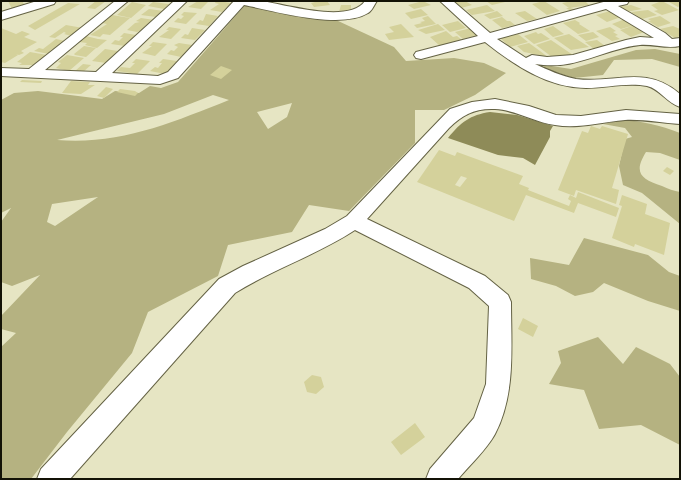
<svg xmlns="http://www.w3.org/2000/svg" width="681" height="480" font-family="Signika,sans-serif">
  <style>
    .green { fill: #b5b281; fill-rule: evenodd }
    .water { fill: #8e8b58 }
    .building { fill: #d4d19b; fill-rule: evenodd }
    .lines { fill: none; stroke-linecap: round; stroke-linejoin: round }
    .street-casing { stroke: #646244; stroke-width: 2 }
    .street { fill: #fff; fill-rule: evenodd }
  </style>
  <rect width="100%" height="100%" fill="#e6e5c3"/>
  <path class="green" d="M246,4L336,20L394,47L406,61L454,58L484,63L506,73L475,95L444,110H415V143L349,211L309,205L292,232L228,245L218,276L148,312L132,353L67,432L31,479H1V347L16,333L1,329V316L40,275L12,286L1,282V222L11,208L1,213V100L14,93L38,91L102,99L115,91L139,93L150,86L161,88L178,82ZM213,95L229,100C171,123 120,145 57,140L164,114ZM292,103L287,117L268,129L257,112ZM98,197L55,226L47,222L52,204Z
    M655,49L680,54V67L652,59L614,60L603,75L574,78L543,68L545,65L571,69L636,50Z
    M621,120C642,121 660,125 680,133V160L660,153L646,152C633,173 641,179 662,186C668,189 674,191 680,192V224L642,193L623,185L619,166L625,139L632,137L625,128L603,124Z
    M584,238L648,255L669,272L680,276V311L648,301L604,283L593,292L575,296L556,286L531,279L530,258L569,265Z
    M598,337L623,364L636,347L670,364L680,377V445L641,425L599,429L584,390L549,384L561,363L558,351Z"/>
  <path class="water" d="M490,112L517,115L553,126L550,131V137L535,165L523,158L498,155L448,138C461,122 470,115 490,112Z"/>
  <path class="building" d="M8,1H22L25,5L12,9Z
    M96,1H106L95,9L87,8Z
    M198,1H209L201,9L188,7Z
    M216,1H220L231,3L222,12L210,10L219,4L215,3Z
    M319,1H327L330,5L314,7L311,3Z
    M423,1L431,5L414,9L408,5Z
    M453,1H465L472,5L461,8Z
    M486,1H505V2L492,5Z
    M544,1L560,11L547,15L532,4Z
    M566,1H585L589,5L570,8L578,10L571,11L566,8H569L562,3L567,2Z
    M662,1L679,10L662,15L654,11L658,10L651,5Z
    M680,1V6L678,7L669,2Z
    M132,2L146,5L131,18L117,15Z
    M153,2L169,4L164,9L148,6Z
    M68,3L80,4L35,30L28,26Z
    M341,5H351V12H339Z
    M487,5L495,11L472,15L466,10Z
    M631,5L642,9L626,12L619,7Z
    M149,9L164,11L156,17L141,15Z
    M421,9L428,15L411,19L405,13Z
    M648,10L657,15L642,19L631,12Z
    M497,11L503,16L490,19L484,15Z
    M525,11L537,19L527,21L515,13Z
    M610,11L621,17L607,22L596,15Z
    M184,12L197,13L186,24L174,22L178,18L181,19L184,16L181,15Z
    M206,14L218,16L209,26L196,24L200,20L203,21Z
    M112,15L130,18L110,35L103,34L100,37L90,35L107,24L102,23Z
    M428,16L436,24L417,28L414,25L422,23L420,22L425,21L422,18Z
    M660,16L671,23L658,27L648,21H651L648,19Z
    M502,17L507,21H510L515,25L502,28L492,20Z
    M141,18L154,20L142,30L137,32L127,30L135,23L140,22L136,21Z
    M625,19L635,25L621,29L612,24Z
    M575,20L580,23L579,24L590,31L578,34L563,23Z
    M458,21L466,28L450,32L442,25Z
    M401,24L414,37L389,40L385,34L394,32L389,27Z
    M438,24L445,30L426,34L418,30Z
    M66,25L83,28L72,36L64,34L66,33L64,32L55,38L49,37Z
    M635,25L644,32L631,37L620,30Z
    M553,26L564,34L553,37L544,29Z
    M673,26L680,29V36L675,38L660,29Z
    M169,27L181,29L171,39L159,37L169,30H166Z
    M610,27L616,31L613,32L618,35L615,36L620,39L612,41L596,31Z
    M1,28L16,34L22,31L30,34L24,37L37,42L21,51L24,53L19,55L16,54L18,55L5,63L1,62Z
    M192,28L205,30L195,40L181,38L185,34L188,35Z
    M471,28L477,35L463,39L455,32Z
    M446,31L453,37L457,36L462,40L440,46L430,37Z
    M536,32L538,34L541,33L550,39L534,44L524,36Z
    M593,32L599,37L586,41L578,35Z
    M124,33L136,35L125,46L111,44L115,40L119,41L123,37H120Z
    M518,34L528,42L510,47L500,38Z
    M569,34L589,47L571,50L554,38Z
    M86,36L98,39L107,40L97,48L85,45L87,43L79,42Z
    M56,39L65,41L55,49L50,50L54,51L49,54L34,51L39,48L43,49Z
    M551,40L573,55L556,60L536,45Z
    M597,40L605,46L594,49L585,42Z
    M153,42L167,44L155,56L142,53L152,46H149Z
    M179,43L192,45L181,57L167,54L171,50L174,51L178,47L174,45Z
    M529,43L540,51L549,58L545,59L539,55L524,52L517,46Z
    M84,46L96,48L86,57L75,55L74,54Z
    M105,49L118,51L106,63L92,61Z
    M30,52L47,55L33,65H19L22,63L17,62Z
    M67,55L84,58L69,71L56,68L61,63L58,62Z
    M136,59L150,61L137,74L117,71L121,67L130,68L135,63H132Z
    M163,59L177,61L165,74L150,71L155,67L158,68L162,63H159Z
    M83,64L91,65L83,72L75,71Z
    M221,66L232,70L221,79L210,75Z
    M22,80L42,81L41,83L20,82Z
    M71,81L90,82L88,85H95L81,94L62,93Z
    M106,87L113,89L104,98L97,96Z
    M120,89L135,91L138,93L135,96L117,92Z
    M591,126L600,129L602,126L628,134L612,188L619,190L616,204L576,190L574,196L558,190L582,131L588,133Z
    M439,150L455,156L457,152L523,176L519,184L529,188L528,190L569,206L571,201L568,199L570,195L576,198L578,192L619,208L616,217L578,203L574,213L526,195L514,221L417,182ZM461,176L467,178L460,187L455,185Z
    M667,167L674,171L670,175L663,171Z
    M622,195L647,204L645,214L670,223L664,255L635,244L634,247L612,238L622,206L619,205Z
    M523,318L538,326L533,337L518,329Z
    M312,375L321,377L324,387L316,394L307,392L304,382Z
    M415,423L425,437L401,455L391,442Z"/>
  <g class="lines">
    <g class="street-casing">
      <path id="street" d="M37,1H56L54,4L1,20V12Z
        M115,1H128L45,70L96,72L174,1H187L112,73L158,76L168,72L234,1C243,1 253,0 262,1C287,5 349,24 365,1H377C374,5 372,11 368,13C341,30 274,11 244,5L178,78L160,84L1,76V68L29,69Z
        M440,1H453L490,33L607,1H629L627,4L618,6L665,33L672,39L680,38V46C666,49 654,44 640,45C602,49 577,71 535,64C548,70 561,76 576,79C615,84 645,64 680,94V107C667,103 660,89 647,86C627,82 606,88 586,88C548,88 514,65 485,42L421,59L416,58L414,55L416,52L478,36ZM606,9L654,38L640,37L626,40L573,55L547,57L532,55L526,58L497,39Z
        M495,99L529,106L556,115L581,116L626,110L680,114V124C662,123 643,119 625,120C601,122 578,129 555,125C534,122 516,110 495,109C475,108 462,115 449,128L367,219L485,276L508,295L511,302C511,346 516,394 495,434C487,449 469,466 458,479H426L430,469L474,418L486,384L489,306L469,288L355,230C317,255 273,269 235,293L70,479H37L41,469L219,279L243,266L325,229L347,216L450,109L472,102Z"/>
    </g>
    <use href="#street" class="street"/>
  </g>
  <rect width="681" height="480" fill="none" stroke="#131206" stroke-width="4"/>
</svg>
